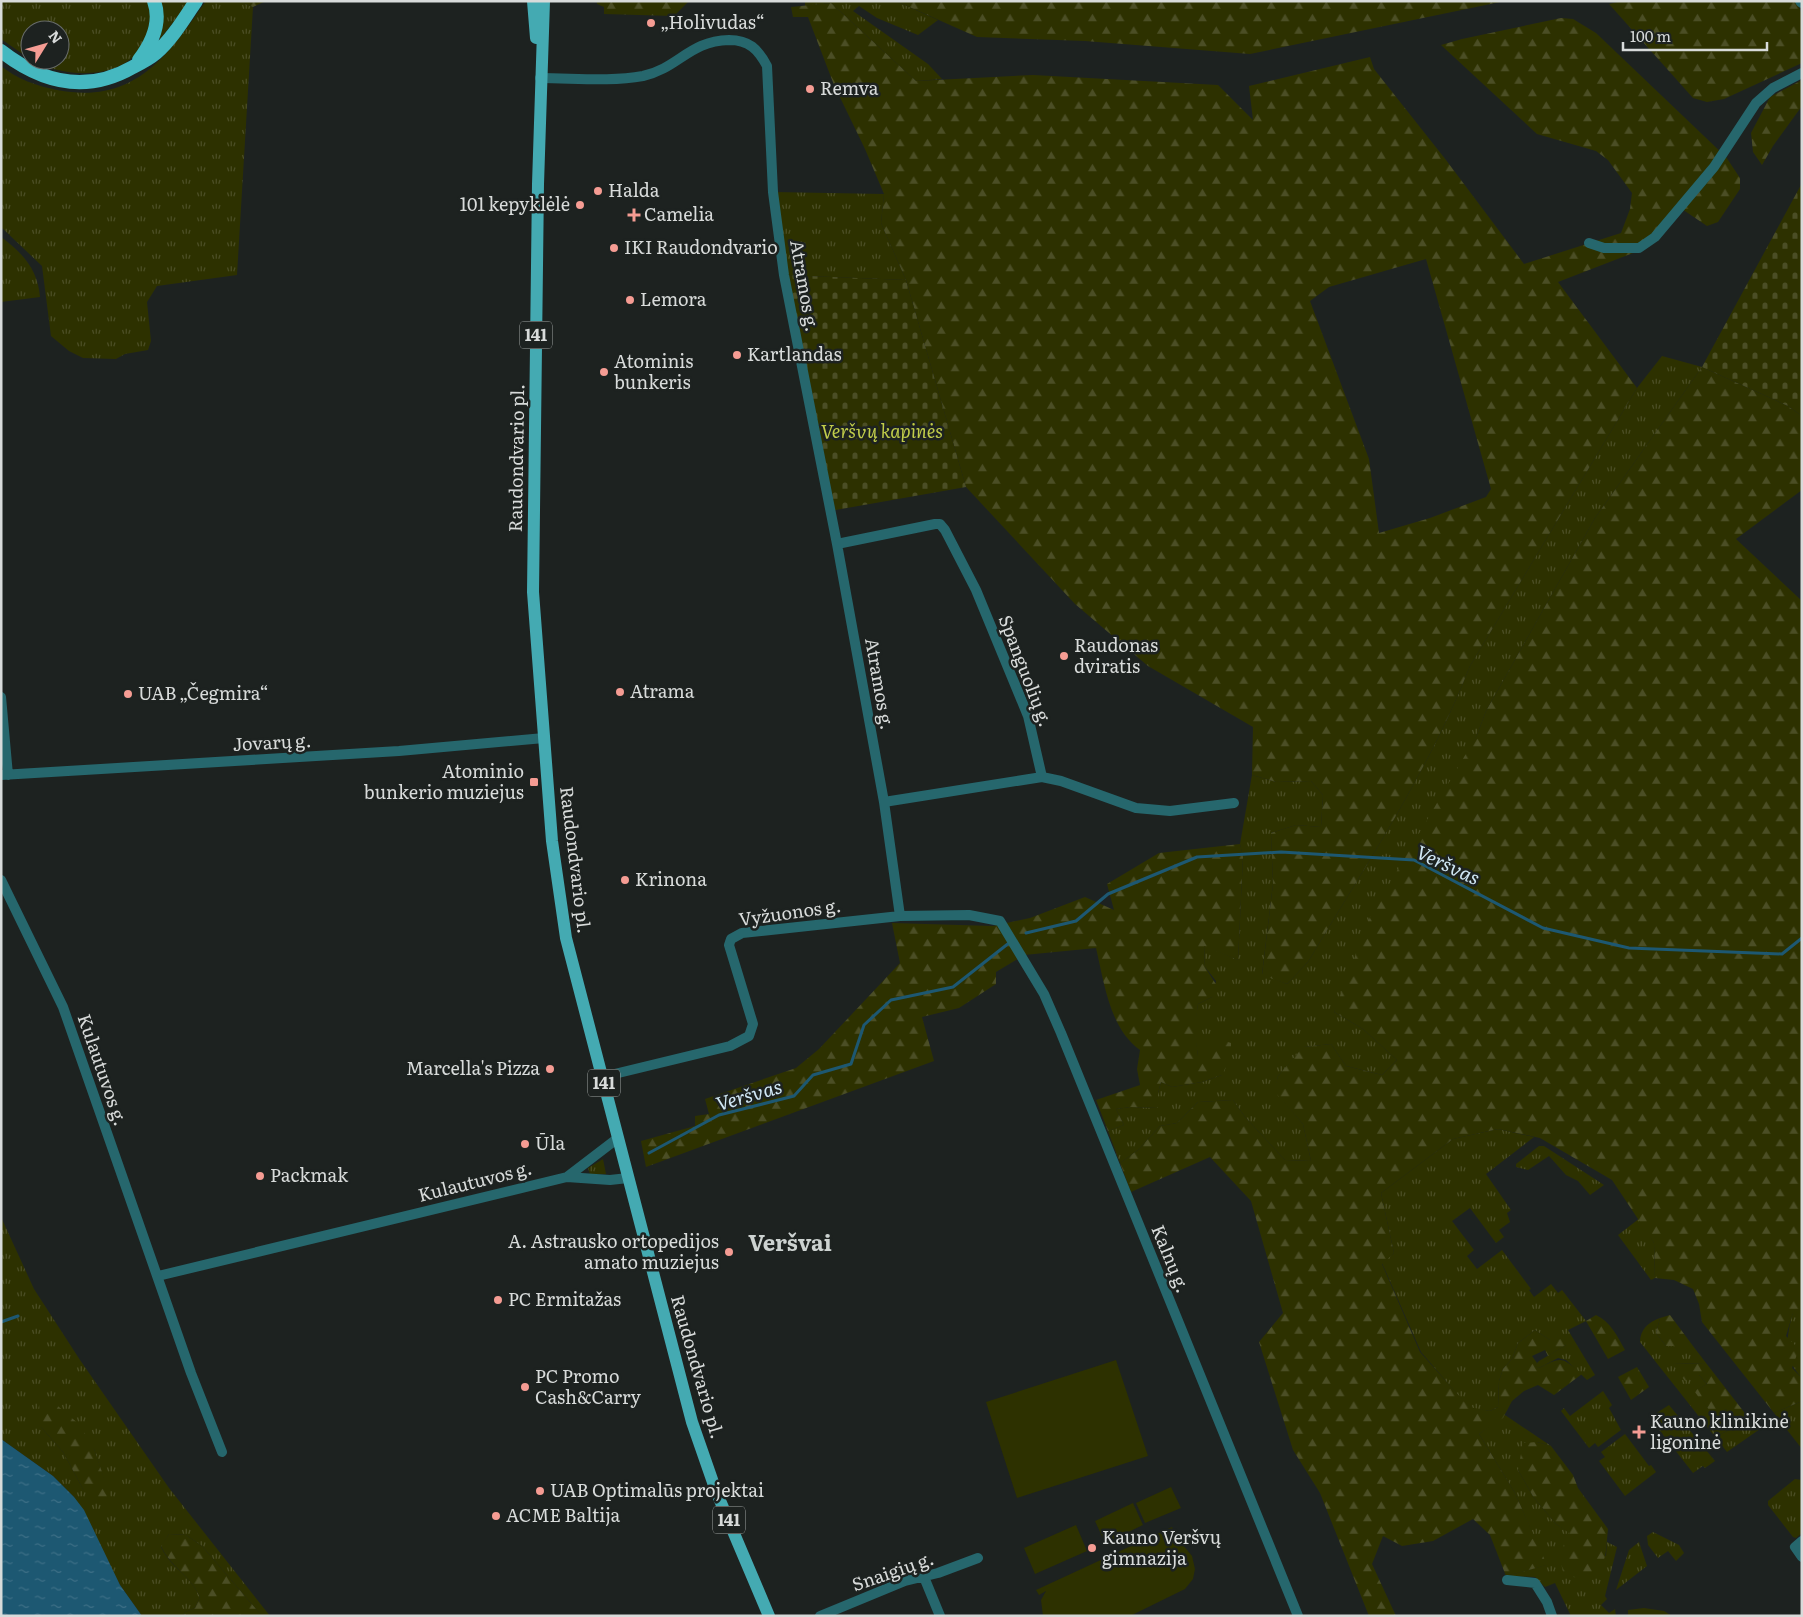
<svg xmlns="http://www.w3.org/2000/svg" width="1803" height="1617" font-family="Literata,serif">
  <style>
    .grass { fill: url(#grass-tufts); fill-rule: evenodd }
    .forest { fill: url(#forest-firs); fill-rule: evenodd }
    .cemetery { fill: url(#cemetery-stones) }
    .pitch { fill: #2d3100 }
    .water { fill: url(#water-ripples) }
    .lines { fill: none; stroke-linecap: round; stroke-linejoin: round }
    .stream { stroke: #1d5872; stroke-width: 3 }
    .minor { stroke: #26676d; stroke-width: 10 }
    .tertiary { stroke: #26676d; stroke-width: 12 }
    .primary { stroke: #44aab2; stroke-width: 12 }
    .trunk { stroke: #45b8c0; stroke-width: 14 }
    .poi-dot { fill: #f59c93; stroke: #1d2220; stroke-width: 2 }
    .labels { text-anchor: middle; stroke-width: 5; stroke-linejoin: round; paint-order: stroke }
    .shield { fill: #1d2220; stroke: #a0a4a2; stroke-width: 1 }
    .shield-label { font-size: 16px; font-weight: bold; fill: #d8dbda }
    .poi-label { font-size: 18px; fill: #d8dbda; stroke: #1d2220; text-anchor: start }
    .street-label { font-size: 18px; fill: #d8dbda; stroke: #1d2220 }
    .park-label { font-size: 18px; font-style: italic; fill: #c1cd4a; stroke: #1d2220 }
    .water-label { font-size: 19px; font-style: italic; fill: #d1e8f5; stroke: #1d2220 }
    .district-label { font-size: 22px; font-weight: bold; fill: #cdd3d1; stroke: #1d2220 }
  </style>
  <defs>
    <pattern id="grass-tufts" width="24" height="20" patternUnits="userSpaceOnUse" patternTransform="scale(1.25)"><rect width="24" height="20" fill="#2d3100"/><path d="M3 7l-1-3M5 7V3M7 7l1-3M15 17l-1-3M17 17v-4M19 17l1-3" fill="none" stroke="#4b4e25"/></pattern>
    <pattern id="forest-firs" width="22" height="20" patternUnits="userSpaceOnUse" patternTransform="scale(1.25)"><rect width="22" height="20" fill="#2d3100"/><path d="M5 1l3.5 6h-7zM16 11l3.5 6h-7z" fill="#4b4e25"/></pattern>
    <pattern id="cemetery-stones" width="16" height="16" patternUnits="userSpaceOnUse" patternTransform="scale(1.25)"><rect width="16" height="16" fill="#2d3100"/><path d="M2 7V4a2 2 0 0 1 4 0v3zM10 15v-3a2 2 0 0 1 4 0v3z" fill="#4b4e25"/></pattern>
    <pattern id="water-ripples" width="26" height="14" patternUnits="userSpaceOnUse" patternTransform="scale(1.25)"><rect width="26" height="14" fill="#1d5872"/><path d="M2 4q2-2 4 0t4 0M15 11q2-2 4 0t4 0" fill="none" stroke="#3d6f86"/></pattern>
  </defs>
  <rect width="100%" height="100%" fill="#1d2220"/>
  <path class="grass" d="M3,1H147C153,15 151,25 145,37C143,42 141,47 138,51C116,81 60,77 32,60H60V30H30V59L1,39V3Z
    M159,1H190L160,39Z
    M206,1H238L253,7L237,275L157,286L147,302L151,341L148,350L125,354L116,359L83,358L69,351L51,336L42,266L1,227V66C17,79 37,86 57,90C134,105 167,57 206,1Z
    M805,1H896L938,20L918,35L877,18L859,6L853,11L928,64L942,79L916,81L831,3L805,6Z
    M773,192L884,194L881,223L906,280L784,275Z
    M1,237C23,253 38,270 40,297L1,302Z
    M1662,356L1702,367L1595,518L1486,711L1477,735L1334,1012L1363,1029L1397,1060L1382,1075L1346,1066L1331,1044L1304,1047L1278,1076L1275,1091L1303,1124L1311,1161L1285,1160L1245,1117L1233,1100L1198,1102L1177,1123L1160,1126L1138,1150L1120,1163L1108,1131L1124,1125L1116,1109L1131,1107L1158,1108V1093L1161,1082L1172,1087L1202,1082L1222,1075L1198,1056L1194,1029L1198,1004L1212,997L1216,981L1205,967L1204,945L1238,960L1243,857L1240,844L1252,775L1276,782L1311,781L1323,795L1321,827L1296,825L1271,833L1273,884L1262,974L1287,984L1308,962C1365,866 1429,771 1470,666L1637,388Z
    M1498,1129L1534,1137L1486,1174L1511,1210L1507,1213L1510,1222L1499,1230L1504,1237L1496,1243L1470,1208L1452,1221L1474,1250L1467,1256L1477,1269L1502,1250L1531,1289L1529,1290L1534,1297L1551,1284L1558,1293L1562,1290L1586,1321L1568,1330L1595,1375L1587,1380L1566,1360L1558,1358L1539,1368L1534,1366L1539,1361L1566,1345L1550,1340L1535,1330L1518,1343L1512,1359L1503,1369L1499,1381L1498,1407L1490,1411L1469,1408L1421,1352L1382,1263L1394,1253L1381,1193L1453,1139Z
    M1539,1146H1544L1604,1185L1590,1195L1578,1181L1566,1175L1549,1156L1528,1170L1516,1167V1164Z
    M603,1159L606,1174H590L588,1168Z
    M1,1217L34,1289L80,1360L169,1488L270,1616H262L202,1546L186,1535L169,1534L161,1547C171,1568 191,1576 200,1597L195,1608L185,1612L183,1616H142L120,1585L74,1497L53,1476L1,1439ZM41,1427L94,1449L111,1501L83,1489L63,1452Z
    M1640,1218L1654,1243L1655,1278L1651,1280L1618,1235Z
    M1802,1308V1378C1783,1359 1786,1337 1793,1312Z
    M1660,1318L1656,1333L1666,1346H1693L1706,1363L1673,1364L1699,1375L1707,1384L1695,1391L1714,1416L1726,1409L1730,1418L1718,1435L1754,1420L1760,1429L1727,1452L1640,1342C1640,1330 1648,1322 1660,1318Z
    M1603,1391L1612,1405L1609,1408L1621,1430L1598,1447L1595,1443L1589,1448L1561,1411L1564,1408L1570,1416Z
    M1802,1401V1449L1774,1413Z
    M1669,1405L1715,1461L1705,1468L1703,1466L1693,1473L1653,1422L1658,1418L1655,1414Z
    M1505,1415L1551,1446L1537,1442L1518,1470L1534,1498L1556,1524L1606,1556L1607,1542L1617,1547L1605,1596L1607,1599L1601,1605L1609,1613L1615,1609L1616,1616H1571L1555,1583L1545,1587L1535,1577L1506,1576L1546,1565L1515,1493L1479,1434Z
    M1625,1434L1649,1466L1651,1465L1656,1472L1625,1496L1599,1461L1605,1457L1601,1452Z
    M1795,1479L1802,1480V1533L1796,1538L1793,1537L1768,1505V1501Z
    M1653,1532L1679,1545L1684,1553L1676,1561L1668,1551L1658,1558L1648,1545L1647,1536Z
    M1639,1542L1647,1566L1616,1590L1629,1550Z
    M1644,1608L1664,1611L1672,1616H1628V1610Z"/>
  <path class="forest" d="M238,1H266L253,7Z
    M597,1H689L674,16L604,14V7L597,4Z
    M896,1H1505L1250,54L1085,41L977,37Z
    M1622,1H1796L1802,14V63L1724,99L1707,102L1693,98L1609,4Z
    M831,3L916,81L1033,75L1218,85L1253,120L1249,86L1370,57L1374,69L1446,160L1524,264L1621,233L1630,209L1632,193L1608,160L1596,151L1537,134L1441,45L1462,39L1561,18L1573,19L1596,33L1726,157L1740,178V189L1718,222L1707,226L1676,205L1656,232L1633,253L1558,282L1637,388L1470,666C1429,771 1365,866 1308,962L1287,984L1262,975L1273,884L1271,833L1296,825L1321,827L1323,795L1311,781L1276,782L1252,775L1253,727L1148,666L1075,604L966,487L906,280L881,223L884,194L865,149L834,85L808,17H793L791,7ZM1426,259L1491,489L1486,497L1430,518L1379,533L1369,459L1310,301L1329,287Z
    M1802,80V106L1773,146L1762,165L1753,152L1751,133L1770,97Z
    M1702,367L1788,406L1802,416V490L1736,539L1802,601V1308L1793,1313L1786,1336L1799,1349L1792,1368L1802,1378V1401L1774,1413L1702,1322L1699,1304L1693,1289L1674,1280L1655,1278L1654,1243L1612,1180L1540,1138L1498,1129L1453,1139L1381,1193L1394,1253L1382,1264L1420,1352L1469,1407L1490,1411L1498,1407L1499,1381L1503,1369L1512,1359L1518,1343L1535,1330L1550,1340L1562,1339L1566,1345L1548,1356L1545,1350L1532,1356L1537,1363L1535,1366L1539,1368C1562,1356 1562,1357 1582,1374L1554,1395L1538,1385L1524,1391L1512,1401L1503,1418L1479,1434L1515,1493L1547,1565L1506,1576L1490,1535L1473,1519L1433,1541L1402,1546L1383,1536L1372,1564L1396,1616H1369L1320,1493L1293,1450L1259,1342L1283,1313L1251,1201L1210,1157L1131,1192L1120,1163L1138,1150L1160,1126L1177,1123L1198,1102L1233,1100L1245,1117L1285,1160L1311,1161L1303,1124L1274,1091L1278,1076L1303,1047L1331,1044L1346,1066L1382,1075L1397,1060L1363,1029L1334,1012L1370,917L1477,735L1486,711L1595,518Z
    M1240,844L1243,857L1238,960L1204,946L1205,967L1219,989L1212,997L1198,1004L1195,1029L1198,1056L1219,1039L1231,1043V1056L1222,1075L1202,1082L1172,1087L1161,1082L1158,1093V1108L1131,1107L1116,1109L1124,1125L1108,1131L1096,1100L1140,1085L1137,1069L1140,1050C1109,1028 1104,981 1096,948L1024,955L996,972V984L959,1008L922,1017L934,1061L646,1167L641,1141L695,1126V1116L709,1114L705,1099L796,1068L819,1049L900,963L892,923L993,926L1030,918L1085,897L1114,910L1107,884L1159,853Z
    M1596,1315C1611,1322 1617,1336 1625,1350L1608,1359L1586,1321Z
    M1670,1315L1693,1346H1666L1656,1333L1660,1318Z
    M1706,1363L1751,1421L1718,1435L1712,1428L1730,1418L1726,1409L1714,1416L1694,1391L1707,1384L1699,1375L1685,1381L1673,1364Z
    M1637,1367L1649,1387L1631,1400L1618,1377Z
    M52,1401L80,1425L94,1449L112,1501L100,1504L83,1489L63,1452L41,1427L39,1403Z
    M1537,1442L1551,1446L1573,1475L1578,1488L1608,1529C1605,1556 1609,1566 1583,1580L1564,1574C1558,1559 1562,1547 1569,1533L1556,1524L1534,1498L1518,1470L1523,1443Z
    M169,1534L186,1535L202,1546L262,1616H183L185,1612L195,1608L200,1597C191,1576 171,1568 161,1546Z"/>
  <path class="cemetery" d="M1802,183V416L1788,406L1702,367Z
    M784,275L906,280L966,487L830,511Z"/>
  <path class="pitch" d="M1116,1360L1148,1456L1017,1498L986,1402Z
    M1171,1487L1181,1508L1145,1523L1136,1503Z
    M1133,1503L1143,1525L1105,1543L1095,1521Z
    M1076,1525L1087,1551L1035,1574L1024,1548Z
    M1172,1527L1175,1533L1167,1537L1178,1539L1192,1556L1195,1569L1193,1579L1185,1589L1130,1616H1043L1041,1600L1046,1591L1039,1595L1036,1590Z"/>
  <path class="water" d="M1,1439L53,1476L74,1497L84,1510L120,1585L142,1616H1Z"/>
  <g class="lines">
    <path class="stream" d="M1026,933L1076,921L1108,894L1197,857L1281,852L1414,860L1543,928L1629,948L1782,954L1802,938
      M649,1153L719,1115L794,1096L813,1075L851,1064L864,1025L891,1000L953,987L1009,943
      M1,1322L18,1316"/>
    <path class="minor" d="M540,78C574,78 610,82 643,76C679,68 689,41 729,40C749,40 758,49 767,66L773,192L784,275L837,544L884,802L900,916
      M1589,243L1604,248H1639L1655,237L1714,167L1756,103L1773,88L1802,73
      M837,544L935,524H940L945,530L976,590L1028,716L1042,777L1061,781L1136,808L1170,811L1234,803
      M1,697L8,775
      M1,775L399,751L544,738
      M884,802L1042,777
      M1,880L63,1007L191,1373L222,1452
      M602,1077L730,1046L749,1036L753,1024L729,945L731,939L742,933L900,916L969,915L1000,921L1044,994L1061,1033L1298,1616
      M567,1177L618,1138
      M158,1276L567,1177L610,1180L628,1178
      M1802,1541L1795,1547L1802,1557
      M924,1577L940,1616
      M1507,1580L1535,1583L1547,1602L1552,1616
      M820,1616L905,1581L938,1573L978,1558"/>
    <path class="tertiary" d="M1801,1L1802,2"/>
    <path class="primary" d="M533,1L536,38
      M544,1L538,184L533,592L552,841L566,938L692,1422L716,1491L769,1616"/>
    <path class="trunk" d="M1,51C42,83 86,94 133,67C141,63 149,59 156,53C172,39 184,19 196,1
      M139,60C152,43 162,23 154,1"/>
  </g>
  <g class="poi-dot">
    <circle cx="651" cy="23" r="5"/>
    <circle cx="810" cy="89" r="5"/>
    <circle cx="598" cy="191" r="5"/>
    <circle cx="580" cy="205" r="5"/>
    <path d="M631.5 207.5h5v5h5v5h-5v5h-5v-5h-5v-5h5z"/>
    <circle cx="614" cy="248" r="5"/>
    <circle cx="630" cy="300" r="5"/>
    <circle cx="737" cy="355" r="5"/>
    <circle cx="604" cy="372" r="5"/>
    <circle cx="1064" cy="656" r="5"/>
    <circle cx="620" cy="692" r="5"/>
    <circle cx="128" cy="694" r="5"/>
    <rect x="529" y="777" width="10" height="10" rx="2.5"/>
    <circle cx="625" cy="880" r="5"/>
    <circle cx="550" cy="1069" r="5"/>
    <circle cx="525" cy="1144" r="5"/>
    <circle cx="260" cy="1176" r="5"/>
    <circle cx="729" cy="1252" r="5"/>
    <circle cx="498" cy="1300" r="5"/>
    <circle cx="525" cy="1387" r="5"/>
    <path d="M1636.5 1424.5h5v5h5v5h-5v5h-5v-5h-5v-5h5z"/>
    <circle cx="540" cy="1491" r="5"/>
    <circle cx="496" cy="1516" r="5"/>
    <circle cx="1092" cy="1548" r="5"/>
  </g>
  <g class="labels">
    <g class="shield">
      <rect x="520" y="321.5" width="32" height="27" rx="4"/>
      <rect x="588" y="1069.5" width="32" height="27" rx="4"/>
      <rect x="713" y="1506.5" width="32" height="27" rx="4"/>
    </g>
    <g class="shield-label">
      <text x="536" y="341">141</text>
      <text x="604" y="1089">141</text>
      <text x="729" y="1526">141</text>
    </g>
    <g class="poi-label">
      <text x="661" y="29">„Holivudas“</text>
      <text x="820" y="95">Remva</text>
      <text x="608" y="197">Halda</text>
      <text x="570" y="211" text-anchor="end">101 kepyklėlė</text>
      <text x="644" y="221">Camelia</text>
      <text x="624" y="254">IKI Raudondvario</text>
      <text x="640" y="306">Lemora</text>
      <text x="747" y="361">Kartlandas</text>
      <text x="614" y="368">Atominis<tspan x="614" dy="21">bunkeris</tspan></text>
      <text x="1074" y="652">Raudonas<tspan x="1074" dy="21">dviratis</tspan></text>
      <text x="630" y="698">Atrama</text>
      <text x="138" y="700">UAB „Čegmira“</text>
      <text x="524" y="778" text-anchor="end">Atominio<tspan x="524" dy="21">bunkerio muziejus</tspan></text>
      <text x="635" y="886">Krinona</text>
      <text x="540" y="1075" text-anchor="end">Marcella's Pizza</text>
      <text x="535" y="1150">Ūla</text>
      <text x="270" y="1182">Packmak</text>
      <text x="719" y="1248" text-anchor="end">A. Astrausko ortopedijos<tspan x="719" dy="21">amato muziejus</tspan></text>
      <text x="508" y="1306">PC Ermitažas</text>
      <text x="535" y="1383">PC Promo<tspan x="535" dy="21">Cash&amp;Carry</tspan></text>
      <text x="1650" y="1428">Kauno klinikinė<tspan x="1650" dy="21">ligoninė</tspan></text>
      <text x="550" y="1497">UAB Optimalūs projektai</text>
      <text x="506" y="1522">ACME Baltija</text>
      <text x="1102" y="1544">Kauno Veršvų<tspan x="1102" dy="21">gimnazija</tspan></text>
    </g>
    <g class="street-label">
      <text transform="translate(804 286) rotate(80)" y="6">Atramos g.</text>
      <text transform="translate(517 458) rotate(-89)" y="6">Raudondvario pl.</text>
      <text transform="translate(1025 671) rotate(69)" y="6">Spanguolių g.</text>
      <text transform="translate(879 684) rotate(80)" y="6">Atramos g.</text>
      <text transform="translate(272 743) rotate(-3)" y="6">Jovarų g.</text>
      <text transform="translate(575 860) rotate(83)" y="6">Raudondvario pl.</text>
      <text transform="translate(790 913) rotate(-8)" y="6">Vyžuonos g.</text>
      <text transform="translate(102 1070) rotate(71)" y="6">Kulautuvos g.</text>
      <text transform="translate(475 1182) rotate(-14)" y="6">Kulautuvos g.</text>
      <text transform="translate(1170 1259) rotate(68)" y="6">Kalnų g.</text>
      <text transform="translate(697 1367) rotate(74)" y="6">Raudondvario pl.</text>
      <text transform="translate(893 1572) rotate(-19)" y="6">Snaigių g.</text>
    </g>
    <g class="park-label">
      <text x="882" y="438">Veršvų kapinės</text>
    </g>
    <g class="water-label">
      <text transform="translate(1448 865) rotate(25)" y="7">Veršvas</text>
      <text transform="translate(749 1095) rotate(-16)" y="7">Veršvas</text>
    </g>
    <g class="district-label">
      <text x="790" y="1251">Veršvai</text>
    </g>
  </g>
  <rect width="1803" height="1617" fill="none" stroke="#d8dbda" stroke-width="5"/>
  <g transform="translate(45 45) rotate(53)"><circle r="24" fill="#1d2220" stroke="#686c6a"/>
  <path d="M0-4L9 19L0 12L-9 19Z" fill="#f59c93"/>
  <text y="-8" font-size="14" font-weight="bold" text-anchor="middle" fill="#d8dbda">N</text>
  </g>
  <path d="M1623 42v8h144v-8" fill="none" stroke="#d8dbda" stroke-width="2.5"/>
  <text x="1630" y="42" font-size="15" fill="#d8dbda" stroke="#1d2220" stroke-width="4" paint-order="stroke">100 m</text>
</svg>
